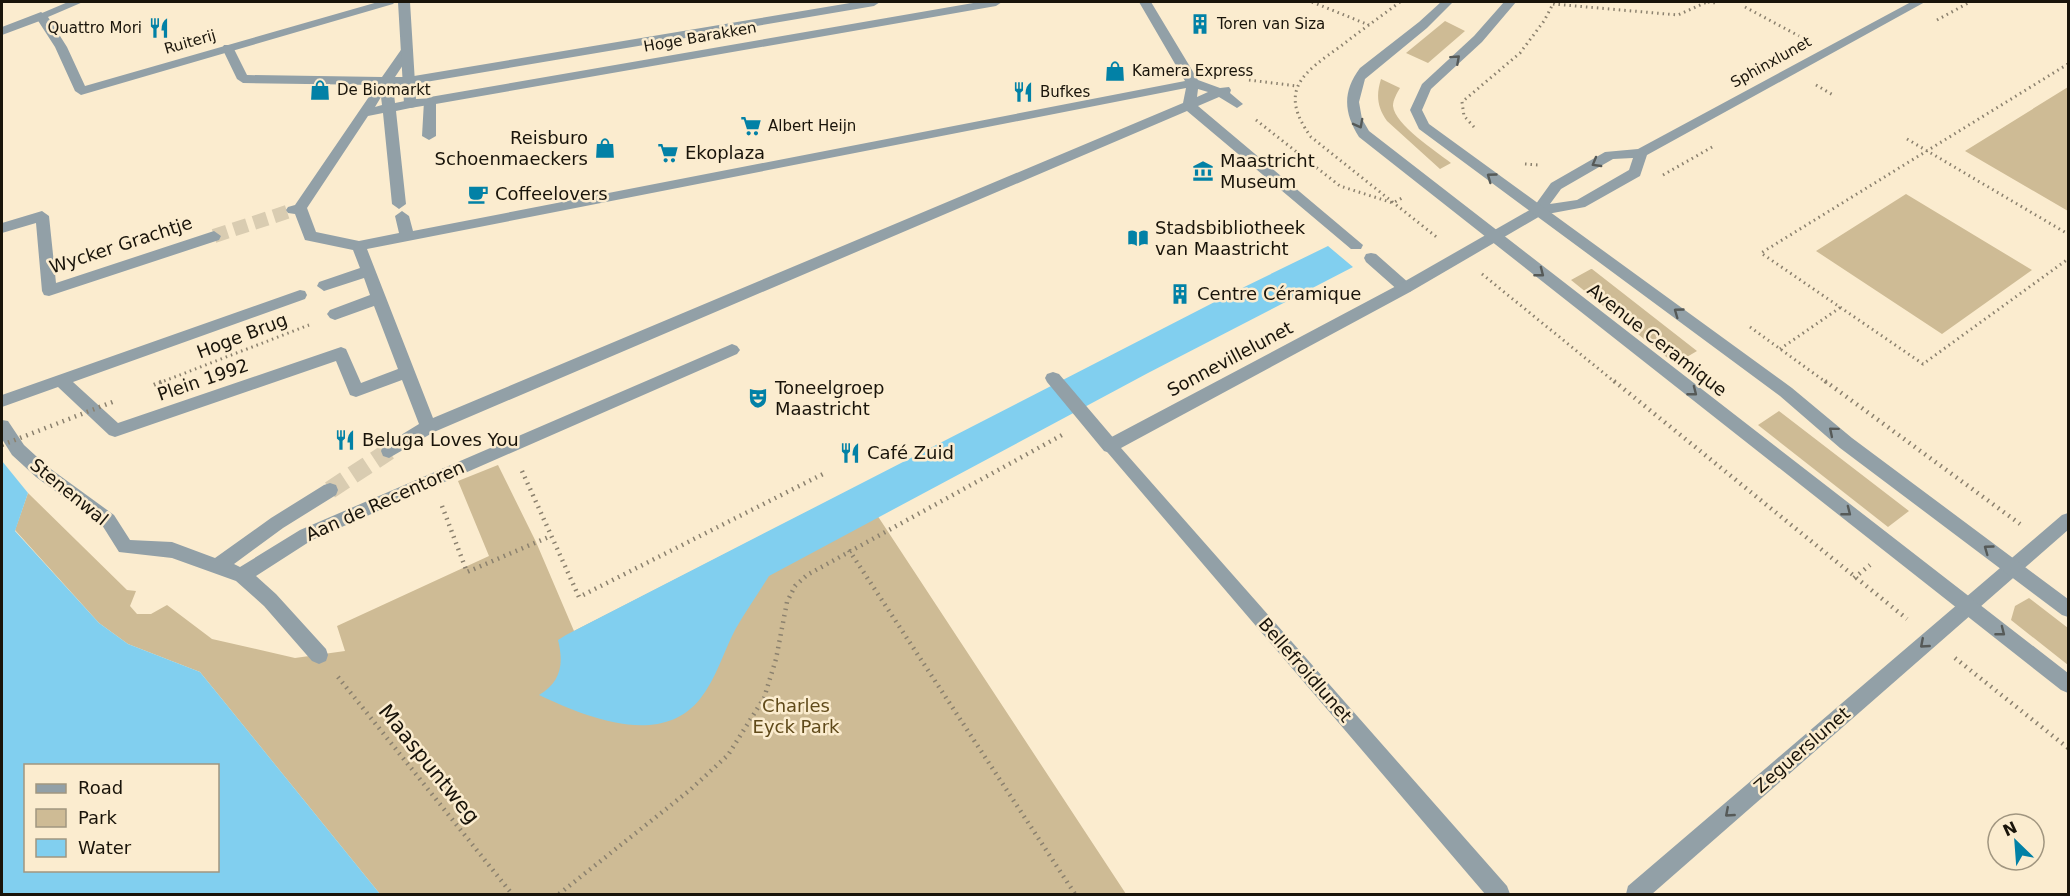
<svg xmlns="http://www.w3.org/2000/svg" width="2070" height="896" font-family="'DejaVu Sans',sans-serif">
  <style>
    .green { fill: #cebb95 }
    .water { fill: #81cfef; fill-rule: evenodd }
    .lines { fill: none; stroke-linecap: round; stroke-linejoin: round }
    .pedestrian-tunnel-far1 { stroke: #d9ccb1; stroke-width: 14; stroke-dasharray: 14 7; stroke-linecap: butt }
    .pedestrian-tunnel { stroke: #d9ccb1; stroke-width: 18; stroke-dasharray: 18 9; stroke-linecap: butt }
    .path-far1 { stroke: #8b816e; stroke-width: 3; stroke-dasharray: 1.5 4; stroke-linecap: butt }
    .path { stroke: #8b816e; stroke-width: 4.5; stroke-dasharray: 1.5 5; stroke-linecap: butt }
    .service { fill: #92a0a7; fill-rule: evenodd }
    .pedestrian { fill: #92a0a7; fill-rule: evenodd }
    .minor { fill: #92a0a7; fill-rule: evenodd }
    .tertiary { fill: #92a0a7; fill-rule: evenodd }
    .path-bridge { stroke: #8b816e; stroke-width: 4.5; stroke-dasharray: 1.5 5; stroke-linecap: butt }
    .oneway { stroke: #565a58 }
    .labels { text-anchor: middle; stroke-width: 5; stroke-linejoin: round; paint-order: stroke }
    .far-poi-label { font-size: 15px; fill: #19140a; stroke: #fbeccf; text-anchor: start }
    .far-street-label { font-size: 15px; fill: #19140a; stroke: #fbeccf }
    .poi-label { font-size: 18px; fill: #19140a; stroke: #fbeccf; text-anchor: start }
    .street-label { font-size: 18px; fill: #19140a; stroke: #fbeccf }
    .park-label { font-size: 18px; fill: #604a1a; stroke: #fbeccf }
    .near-street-label { font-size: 21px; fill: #19140a; stroke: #fbeccf }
  </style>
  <rect width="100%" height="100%" fill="#fbeccf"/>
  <path class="green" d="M1445,21L1465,31L1428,63L1406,53Z
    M1381,79L1400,88C1397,93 1393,100 1393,106C1395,125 1436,151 1451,163L1440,169L1387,121C1377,107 1376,95 1381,79Z
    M2068,87V211L1965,151Z
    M1906,194L2032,270L1942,334L1816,251Z
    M1591,269H1592L1697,351L1675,364L1571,280Z
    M1779,411L1909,511L1888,527L1758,425Z
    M498,465L536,542L574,631L858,486L1126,894H380L200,672L128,644L99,623L15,530L28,493L127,590L136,591L130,606L137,614H151L167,605L212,639L295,658L345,651L337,626L489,556L458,481Z
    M2029,598L2068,628V665L2011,620L2015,606Z"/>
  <path class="water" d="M1328,246L1353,267L1148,373L769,576C758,594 745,612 735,630C723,653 716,679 700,699C660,749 584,716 539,695C561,682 564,664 558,640L566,635L1236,291Z
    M2,461L28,493L15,531L99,623L128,644L200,672L380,894H2ZM26,766H218V870H26Z"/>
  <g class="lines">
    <path class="pedestrian-tunnel-far1" d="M214,236L293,210"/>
    <path class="pedestrian-tunnel" d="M330,490L389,451"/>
    <path class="path-far1" d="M1312,2L1369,25
      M1400,2C1380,17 1360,31 1341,46C1303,73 1277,90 1311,137L1439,239
      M1708,2L1716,3
      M1553,4L1678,15L1707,2
      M1745,7L1799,36
      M1937,20L1970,2
      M2068,64L1761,253L1923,364L2068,259
      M1249,80L1297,86
      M1816,85L1833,95
      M1256,120L1340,186L1393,203L1402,198
      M1474,127L1464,116L1462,102L1520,53L1544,21L1554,2
      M1907,139L2068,234
      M1525,164L1539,165
      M1663,175L1714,146
      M1482,274L1616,383
      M1750,327L1827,383
      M1780,349L1841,307
      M159,383L309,325"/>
    <path class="path" d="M1614,381L1907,619
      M1825,381L2020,524
      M154,385L163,381
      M522,471L579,597L823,474
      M442,506L467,572L551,536
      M849,550L1075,894
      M1854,578L1870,565
      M1955,658L2068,748
      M338,677L512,894
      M559,894L690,790L728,755L764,698L776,659L787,602L795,586L807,575L1062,435"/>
    <path class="service" d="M430,97L436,101V136L429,140L422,136L424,101Z
      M1053,372L1059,374L1116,441L1118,446L1116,451L1110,453L1104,451L1047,382L1045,378L1047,374Z"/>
    <path class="pedestrian" d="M856,2H880L874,6L408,85H393L395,103L410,100L416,104L415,107L396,111L406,204L399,209L392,204L383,113L368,116L307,208L316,232L359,241L399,233L395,216L402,211L409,216L413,231L1185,81L1139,2H1151L1198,80L1220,88L1229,87L1231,90L1230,93L1243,104L1237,108L1219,97L1198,106L1363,245L1361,249H1351L1187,111L434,432L389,458L383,456L381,451L383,446L419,424L402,380L356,397L350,395L336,361L115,437L109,435L58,387L2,407V395L300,290L305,291L307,295L305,299L73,382L118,423L341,347L346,349L361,383L398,369L374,306L335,320L330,318L327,314L330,310L370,295L364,278L324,291L317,286L319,282L360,268L353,250L305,240L295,214L288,213L286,210L288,207L295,205L377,85L243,83L237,79L222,48L224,45H232L247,75L382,77L403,47L407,46L413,50L395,77H408ZM1186,88L1183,103L433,418L367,249ZM1198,89L1208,92L1197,97ZM381,97L382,105L375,107Z
      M979,2H1002L996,6L430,105L424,101L430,97Z
      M41,12L47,16L45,19L2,35V27Z
      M42,211L49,216L56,283L214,231L221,236L219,240L49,296L44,295L42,291L36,223L2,233V223Z
      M1371,253L1376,254L1410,284L1412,288L1410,292H1400L1366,262L1364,258L1366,254Z
      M732,344L737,346L740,350L737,354L312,540L256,576L276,594L326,649L328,655L326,661L319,664L312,661L264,606L236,581L172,558L119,552L102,525L36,477L12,455L2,439V420L8,421L24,445L48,467L114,515L130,540L172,542L215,558L271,518L324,485L330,483L336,485L338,490L336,495L283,528L234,564L240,567L300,530Z"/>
    <path class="minor" d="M68,2H83L48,17L67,47L85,86L378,2H395L393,4L81,95L75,91L55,47L35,16Z
      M398,2H410L416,99L435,98L436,101L435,104L410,108L404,104Z
      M1911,2H1925L1647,155L1640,176L1585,207L1542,215L1410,292L1121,448L1507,886L1510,894H1485L1102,446L1104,441L1400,284L1533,208L1551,183L1605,152L1638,149ZM1633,158L1629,170L1577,200L1550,204L1561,189L1613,159Z
      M2068,513V530L1652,894H1626L1628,886L2062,515Z"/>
    <path class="tertiary" d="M1441,2H1453L1427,28L1365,79L1359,102L1362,119L1369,131L2068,673V693L2061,690L1359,137C1344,113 1342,92 1360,68L1419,22Z
      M1504,2H1516L1482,42L1431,89L1422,110L1429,124L1792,388L1852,438L2068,599V617L2062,615L1840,448L1780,396L1419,129L1410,110L1422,84L1474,36Z"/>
    <path class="path-bridge" d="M2,445L115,401"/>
  </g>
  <defs><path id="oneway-chevron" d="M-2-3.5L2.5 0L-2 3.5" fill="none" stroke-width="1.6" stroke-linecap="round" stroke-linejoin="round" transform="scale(1.5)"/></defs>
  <g class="oneway">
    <use href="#oneway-chevron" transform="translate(1456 59) rotate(-42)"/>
    <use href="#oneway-chevron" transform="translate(1359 124) rotate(62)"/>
    <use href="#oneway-chevron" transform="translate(1596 163) rotate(150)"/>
    <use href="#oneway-chevron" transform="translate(1491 177) rotate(-144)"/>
    <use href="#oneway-chevron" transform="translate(1540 273) rotate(38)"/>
    <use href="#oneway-chevron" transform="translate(1678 312) rotate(-144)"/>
    <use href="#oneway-chevron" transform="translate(1693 392) rotate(38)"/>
    <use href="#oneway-chevron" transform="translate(1833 431) rotate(-140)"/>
    <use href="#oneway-chevron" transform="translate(1847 512) rotate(38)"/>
    <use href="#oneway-chevron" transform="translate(1988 549) rotate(-144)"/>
    <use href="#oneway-chevron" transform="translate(2001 632) rotate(38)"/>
    <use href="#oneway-chevron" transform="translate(1924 644) rotate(139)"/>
    <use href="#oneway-chevron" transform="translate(1729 813) rotate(139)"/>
  </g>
  <defs>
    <g id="building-bare" transform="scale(1.62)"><path d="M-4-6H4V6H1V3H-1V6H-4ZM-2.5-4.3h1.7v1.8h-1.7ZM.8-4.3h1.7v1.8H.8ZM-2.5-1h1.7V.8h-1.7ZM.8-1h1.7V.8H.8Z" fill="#0281a6" stroke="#fbeccf" stroke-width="2.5" paint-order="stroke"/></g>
    <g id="restaurant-bare" transform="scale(1.62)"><path d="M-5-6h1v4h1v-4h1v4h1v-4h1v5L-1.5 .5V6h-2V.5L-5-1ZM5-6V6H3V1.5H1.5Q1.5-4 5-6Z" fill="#0281a6" stroke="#fbeccf" stroke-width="2.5" paint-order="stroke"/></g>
    <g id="shop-bare" transform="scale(1.62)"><path d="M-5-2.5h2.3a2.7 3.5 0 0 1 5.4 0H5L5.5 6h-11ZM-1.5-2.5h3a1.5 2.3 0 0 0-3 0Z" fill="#0281a6" stroke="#fbeccf" stroke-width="2.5" paint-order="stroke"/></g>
    <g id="supermarket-bare" transform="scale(1.62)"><path d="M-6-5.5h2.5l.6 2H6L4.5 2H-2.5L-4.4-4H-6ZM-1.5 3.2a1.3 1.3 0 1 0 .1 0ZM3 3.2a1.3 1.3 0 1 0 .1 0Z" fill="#0281a6" stroke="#fbeccf" stroke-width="2.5" paint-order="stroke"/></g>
    <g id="museum-bare" transform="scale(1.62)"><path d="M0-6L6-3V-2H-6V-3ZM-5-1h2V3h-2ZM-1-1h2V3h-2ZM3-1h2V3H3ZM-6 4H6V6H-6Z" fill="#0281a6" stroke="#fbeccf" stroke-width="2.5" paint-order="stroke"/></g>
    <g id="cafe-bare" transform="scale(1.62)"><path d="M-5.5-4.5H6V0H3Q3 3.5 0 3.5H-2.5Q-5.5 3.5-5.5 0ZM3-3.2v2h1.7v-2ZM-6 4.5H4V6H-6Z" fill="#0281a6" stroke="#fbeccf" stroke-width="2.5" paint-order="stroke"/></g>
    <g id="library-bare" transform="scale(1.62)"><path d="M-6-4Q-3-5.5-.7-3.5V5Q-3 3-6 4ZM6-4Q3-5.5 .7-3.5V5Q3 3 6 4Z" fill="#0281a6" stroke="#fbeccf" stroke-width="2.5" paint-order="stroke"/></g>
    <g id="theatre-bare" transform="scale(1.62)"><path d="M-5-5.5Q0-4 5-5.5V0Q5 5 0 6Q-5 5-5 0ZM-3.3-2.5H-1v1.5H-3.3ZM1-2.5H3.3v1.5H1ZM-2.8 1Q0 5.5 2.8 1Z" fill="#0281a6" stroke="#fbeccf" stroke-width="2.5" paint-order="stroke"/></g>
  </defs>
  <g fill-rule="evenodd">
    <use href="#building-bare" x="1200" y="24"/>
    <use href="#restaurant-bare" x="159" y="28"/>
    <use href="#shop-bare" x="1115" y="71"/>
    <use href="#shop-bare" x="320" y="90"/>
    <use href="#restaurant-bare" x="1023" y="92"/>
    <use href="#supermarket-bare" x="751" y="126"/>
    <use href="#shop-bare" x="605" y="148"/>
    <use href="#supermarket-bare" x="668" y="153"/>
    <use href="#museum-bare" x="1203" y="171"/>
    <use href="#cafe-bare" x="478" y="194"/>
    <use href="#library-bare" x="1138" y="238"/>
    <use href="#building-bare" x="1180" y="294"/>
    <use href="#theatre-bare" x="758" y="398"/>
    <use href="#restaurant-bare" x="345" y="440"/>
    <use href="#restaurant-bare" x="850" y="453"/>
  </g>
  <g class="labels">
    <g class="far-poi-label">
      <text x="1217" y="29">Toren van Siza</text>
      <text x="142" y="33" text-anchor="end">Quattro Mori</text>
      <text x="1132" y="76">Kamera Express</text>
      <text x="337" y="95">De Biomarkt</text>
      <text x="1040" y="97">Bufkes</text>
      <text x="768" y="131">Albert Heijn</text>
    </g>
    <g class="far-street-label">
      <text transform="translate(700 37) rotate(-10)" y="5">Hoge Barakken</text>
      <text transform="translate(190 42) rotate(-16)" y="5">Ruiterij</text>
      <text transform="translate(1771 62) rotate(-29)" y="5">Sphinxlunet</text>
    </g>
    <g class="poi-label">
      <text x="588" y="144" text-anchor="end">Reisburo<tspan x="588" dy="21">Schoenmaeckers</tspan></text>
      <text x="685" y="159">Ekoplaza</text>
      <text x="1220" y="167">Maastricht<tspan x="1220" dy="21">Museum</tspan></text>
      <text x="495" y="200">Coffeelovers</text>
      <text x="1155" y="234">Stadsbibliotheek<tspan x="1155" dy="21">van Maastricht</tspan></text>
      <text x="1197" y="300">Centre Céramique</text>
      <text x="775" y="394">Toneelgroep<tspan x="775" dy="21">Maastricht</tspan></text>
      <text x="362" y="446">Beluga Loves You</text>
      <text x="867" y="459">Café Zuid</text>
    </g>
    <g class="street-label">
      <text transform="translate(121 245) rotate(-18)" y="6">Wycker Grachtje</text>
      <text transform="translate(242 336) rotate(-21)" y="6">Hoge Brug</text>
      <text transform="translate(1657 340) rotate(38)" y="6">Avenue Ceramique</text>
      <text transform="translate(1230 359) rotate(-28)" y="6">Sonnevillelunet</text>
      <text transform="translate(203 380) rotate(-19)" y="6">Plein 1992</text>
      <text transform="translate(69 492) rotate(39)" y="6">Stenenwal</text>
      <text transform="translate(385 501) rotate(-24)" y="6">Aan de Recentoren</text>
      <text transform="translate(1305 670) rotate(49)" y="6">Bellefroidlunet</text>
      <text transform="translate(1802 750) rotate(-41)" y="6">Zeguerslunet</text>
    </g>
    <g class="park-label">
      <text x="796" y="712">Charles<tspan x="796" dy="21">Eyck Park</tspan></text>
    </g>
    <g class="near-street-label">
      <text transform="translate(429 764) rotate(51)" y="7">Maaspuntweg</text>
    </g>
  </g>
  <rect width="2070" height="896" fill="none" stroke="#19140a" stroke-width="6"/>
  <rect x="24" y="764" width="195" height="108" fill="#fbeccf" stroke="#a19680" stroke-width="1.5"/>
  <rect x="36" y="784" width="30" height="9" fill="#92a0a7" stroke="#a19680" stroke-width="1.5"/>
  <text x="78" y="794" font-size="18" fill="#19140a">Road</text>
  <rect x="36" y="809" width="30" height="18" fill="#cebb95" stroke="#a19680" stroke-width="1.5"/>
  <text x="78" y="824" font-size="18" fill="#19140a">Park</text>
  <rect x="36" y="839" width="30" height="18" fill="#81cfef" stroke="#a19680" stroke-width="1.5"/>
  <text x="78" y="854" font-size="18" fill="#19140a">Water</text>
  <g transform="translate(2016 842) rotate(335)"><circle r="28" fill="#fbeccf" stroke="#a19680" stroke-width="1.5"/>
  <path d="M0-4.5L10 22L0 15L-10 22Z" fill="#0281a6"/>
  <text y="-9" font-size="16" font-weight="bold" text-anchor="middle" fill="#19140a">N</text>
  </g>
</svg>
